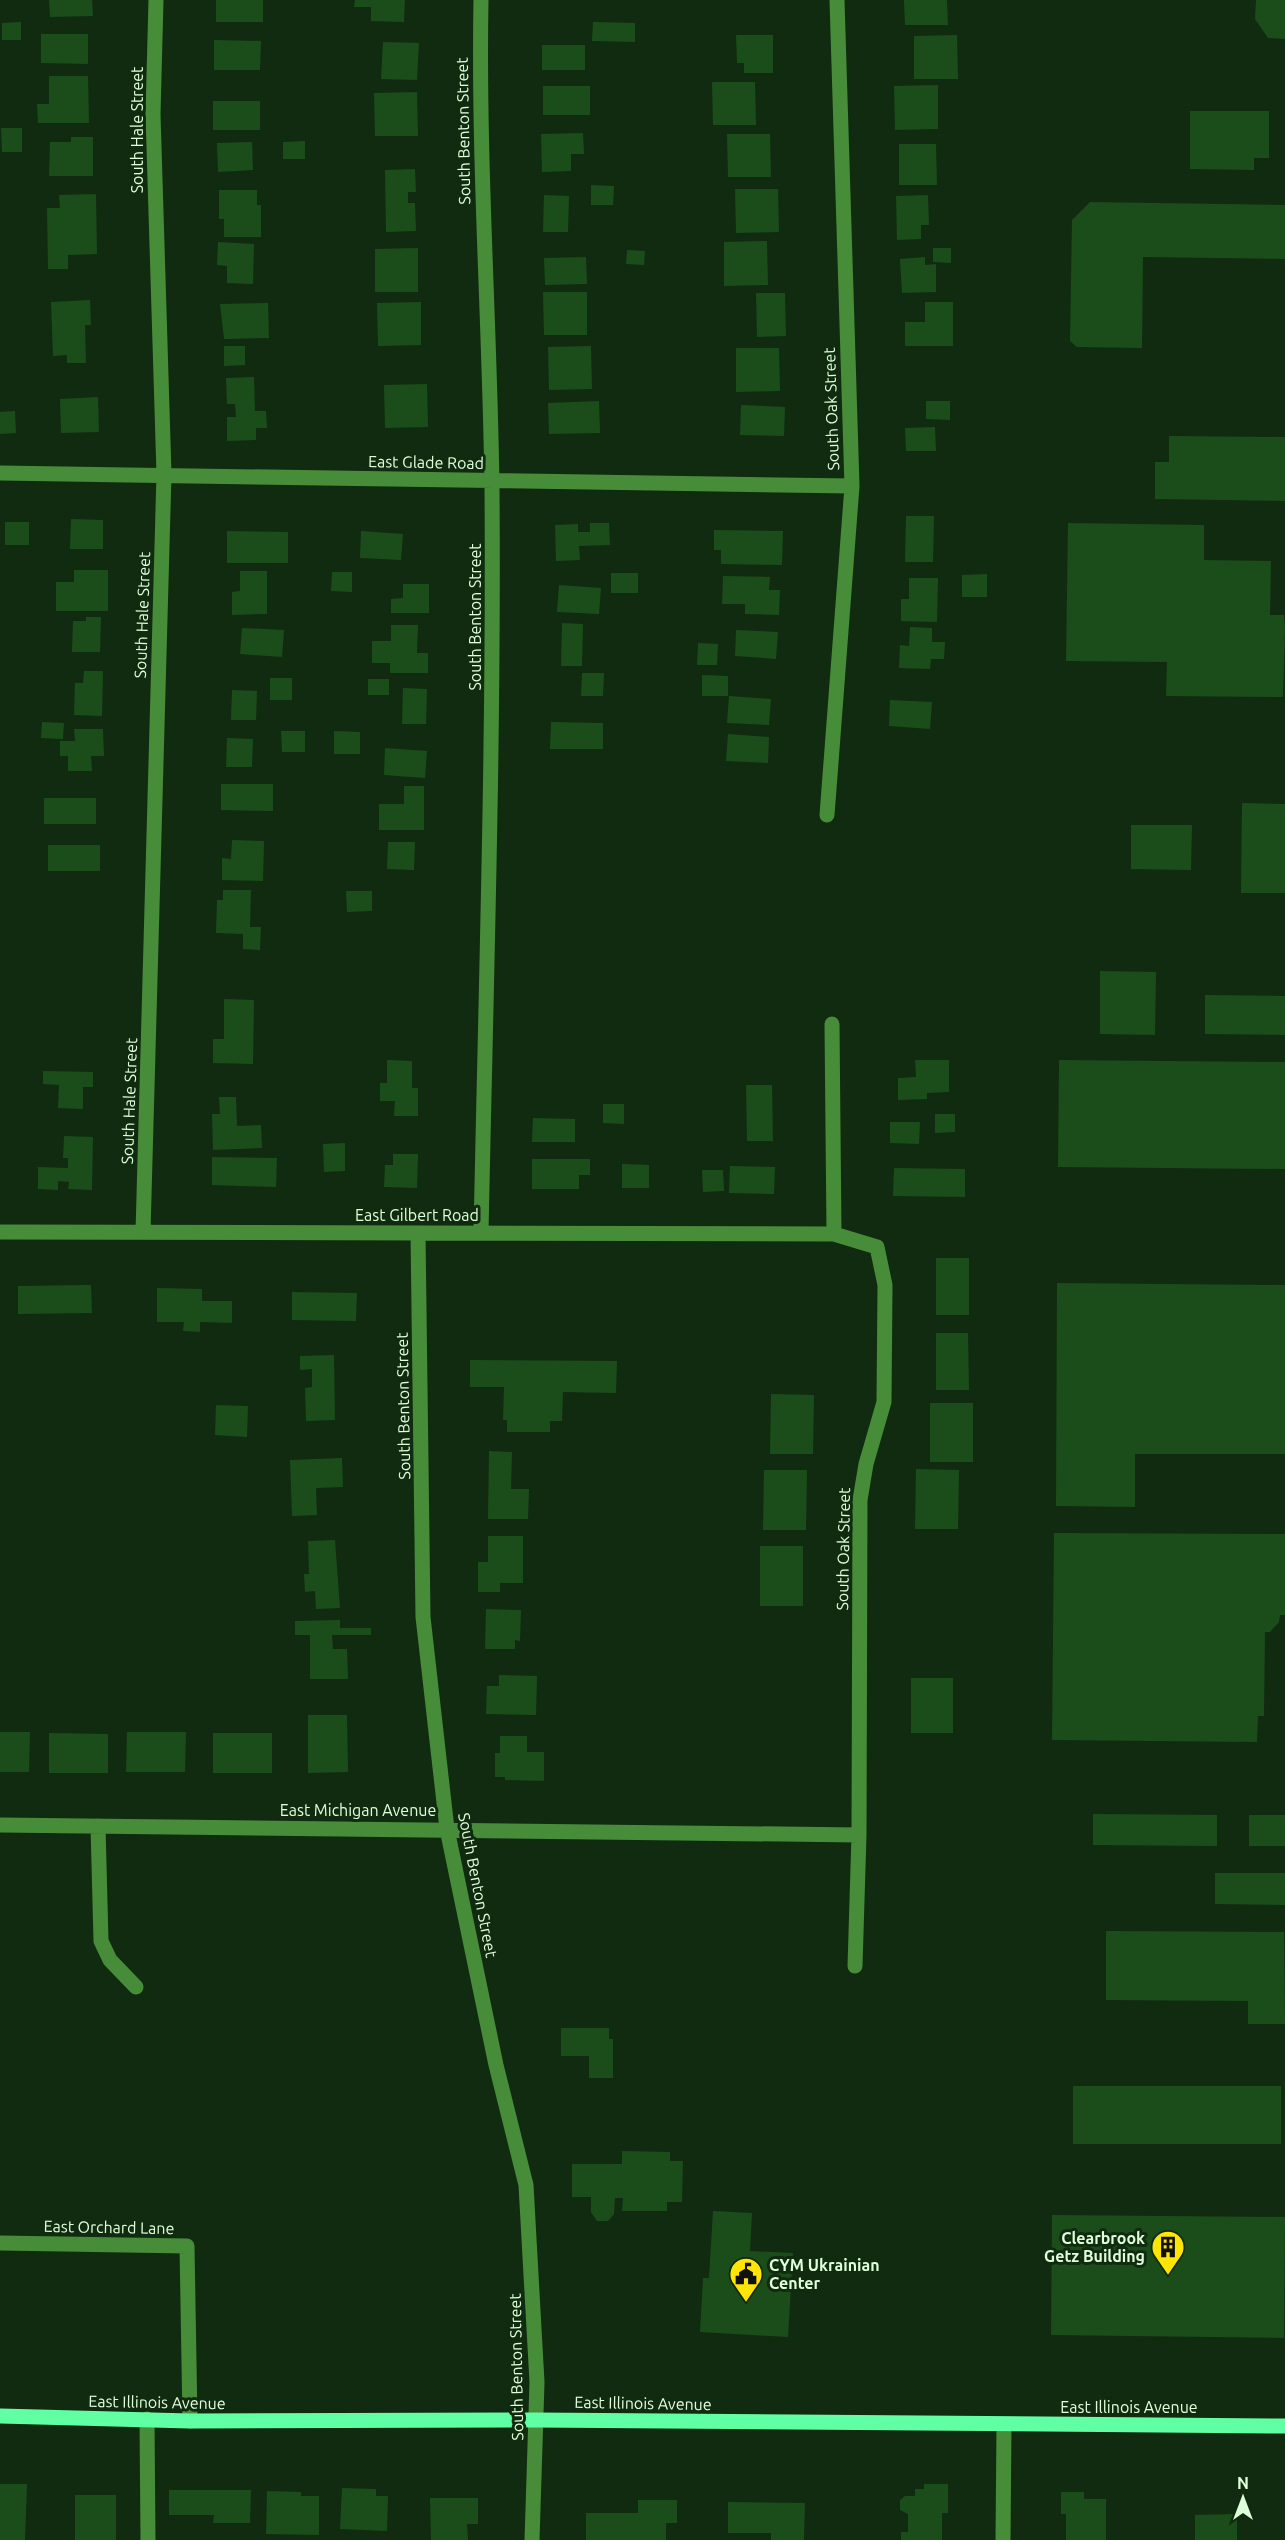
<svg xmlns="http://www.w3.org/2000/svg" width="1285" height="2540" font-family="Ubuntu,sans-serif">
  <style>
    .building { fill: #1b4d1b }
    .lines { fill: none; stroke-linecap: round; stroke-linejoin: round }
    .minor { stroke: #478c39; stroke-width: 15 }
    .major { stroke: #61ffa4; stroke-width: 15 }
    .labels { text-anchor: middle; stroke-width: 6; stroke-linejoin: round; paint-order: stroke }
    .street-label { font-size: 16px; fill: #deffda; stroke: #112b10 }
    .poi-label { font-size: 16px; font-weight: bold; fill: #deffda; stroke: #112b10; text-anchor: end }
  </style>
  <rect width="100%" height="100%" fill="#112b10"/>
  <path class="building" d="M49,0H92L93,16L50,17Z
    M216,0H263V22H216Z
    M355,0H405L404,22L371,21V7H354Z
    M904,0H947L948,25H905Z
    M1256,0H1285V39L1268,38L1255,19Z
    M21,22V40H2V23Z
    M593,22L635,23V42L592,41Z
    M41,34H88V64L41,63Z
    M736,35H773V73H744V63H737Z
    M957,35L958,79H914V36Z
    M214,40L261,41L260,70H214Z
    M383,42L419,43L417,80L381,79Z
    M542,45H585V70H542Z
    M49,76H88L89,123H38L37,104H49Z
    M712,82H755L756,125H713Z
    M938,85V129L895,130L894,86Z
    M543,86H590V115H543Z
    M417,92L418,136H375L374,93Z
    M213,101H260V130H213Z
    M1190,111H1269V158H1254V170L1190,169Z
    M1,128H22V152H2Z
    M583,133L584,154H571V171L542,172L541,134Z
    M727,134H770L771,177H728Z
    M71,137H93V176H49L50,142H71Z
    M305,141V159H283V142Z
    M252,142L253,170L218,172L217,143Z
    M899,144H936L937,185H899Z
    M415,169L416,192H408V203H415L416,231L386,232L385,170Z
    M591,185L614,186L613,205H591Z
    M735,189H778L779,232L736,233Z
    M219,190H257V205H261V237H224V219H219Z
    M96,194L97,254L68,255V269H48L47,208H60L59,195Z
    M544,195L569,196L568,232H543Z
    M928,195L929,225H921V239L897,240L896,196Z
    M1090,202L1285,205V259L1143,257L1142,348L1077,347L1070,341L1072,220Z
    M767,241L768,285L724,286V242Z
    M218,242L254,244L253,284L227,283V266L217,265Z
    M418,248V292H375V249Z
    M933,248H951V263L933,262Z
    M627,250L645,251L644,265L626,264Z
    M586,257L587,284L545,285L544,258Z
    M925,257V265L936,264V292L902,293L900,259Z
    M543,292H587V335H544Z
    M756,293H785L786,336L757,337Z
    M90,300L91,325H85L86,363H67V355L53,356L51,302Z
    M421,302V345L378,346L377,303Z
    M925,302H953V346H905V322H925Z
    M268,303L269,338L224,339L220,304Z
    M224,346H245V365L224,366Z
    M591,346L592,389L549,390L548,347Z
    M736,348H779L780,391L736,392Z
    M254,377L255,411H266L267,428H256V440L227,441V417H236L235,404H227L226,378Z
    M427,384L428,427L385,428L384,385Z
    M98,397L99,432L61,433L60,399Z
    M599,401L600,433L549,434L548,403Z
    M926,401H950V420L926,419Z
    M741,405L785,407L784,436L740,435Z
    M15,411L16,433L0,434V412Z
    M935,427L936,451H906L905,428Z
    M1169,436L1285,437V501L1155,499V462H1169Z
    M906,516H934L933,562H905Z
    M71,519L103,520V549H70Z
    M5,522H29V545H5Z
    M590,523H609L610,545L579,546L580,560L556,561L555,525L578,524V532H590Z
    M1068,523L1204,525V560L1271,561L1270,615H1284L1285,628L1283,697L1166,696L1167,662L1066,661Z
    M714,530L783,531L782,565L721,564V550H714Z
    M227,531L288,532V563H227Z
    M361,531L403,534L401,560L360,558Z
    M74,570H108V611H56V582H74Z
    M240,571H267V614L232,615V592L240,591Z
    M332,572H352V592L331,591Z
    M611,573H638V593H611Z
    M987,574V597H962V575Z
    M723,576L770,577L769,590H780L779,615L745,614V604H722Z
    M909,578H938L937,622L901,621V599H909Z
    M403,584H429V613H391V599L403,598Z
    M559,585L601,588L599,614L557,612Z
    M86,617H101L100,652H72L73,621H86Z
    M562,623L583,624L582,666H561Z
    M391,625H418L417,653H428V673H390V663H372V641H391Z
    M910,627L932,628V642H945L944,659H931L930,669L899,668L900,645L909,646Z
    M242,628L284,630L282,657L240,654Z
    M736,630L778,632L776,659L735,656Z
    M698,643L718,644L717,665H697Z
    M84,671H103L102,716L74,715L75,683H83Z
    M582,673H604L603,696H581Z
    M702,675L728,676V696H702Z
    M270,678H292V700H270Z
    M368,679H389V695H368Z
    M403,688L427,689L426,724H402Z
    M232,690L257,691L256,720H231Z
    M729,696L771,699L769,725L727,723Z
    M890,700L932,702L930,729L889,726Z
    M42,722L64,723L63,739L41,738Z
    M551,722L603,723V749H550Z
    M74,729H103L104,756H91L92,771H68V756H60V741H75Z
    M281,731H305V752H282Z
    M334,731L360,732V754H334Z
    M728,734L769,737L768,763L726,761Z
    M227,738L253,739L252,767H226Z
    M385,748L427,751L425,778L384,775Z
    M221,784H273V811L221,810Z
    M404,786H424V830H379V804H404Z
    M44,798H96V824H44Z
    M1242,803L1285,804V893H1241Z
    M1131,825H1192L1191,870L1131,869Z
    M232,840L264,841L263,881L222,880V858L231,859Z
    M388,842H415L414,870L387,869Z
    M48,845H100V871H48Z
    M223,890H251L250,927H261L260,950L243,949V934L216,933L217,900H223Z
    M346,891H372V911L347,912Z
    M1100,971L1156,972L1155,1035L1100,1034Z
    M1205,995L1285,996V1035L1205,1034Z
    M224,999L254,1000L253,1064L213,1063V1039H224Z
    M387,1060L412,1061V1088H418V1116H394L395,1101H380V1083H387Z
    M915,1060H949V1092L927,1093V1099L898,1100V1078L916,1077Z
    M1059,1060L1285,1062V1169L1058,1167Z
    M43,1071L93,1072V1087H83V1109L58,1108L59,1085L43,1084Z
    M746,1085H772L773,1141H747Z
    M219,1097H236L237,1126L261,1125L262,1148L213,1150L212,1114H220Z
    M603,1104H624V1124L603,1123Z
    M935,1114H955V1132L935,1133Z
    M533,1118L575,1119V1142H532Z
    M890,1122H920L919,1144L890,1143Z
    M64,1136L93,1137L92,1190L68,1189L69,1182L58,1181V1190L38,1189V1167L68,1168V1158H63Z
    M345,1143V1171L324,1172L323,1144Z
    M393,1154H418L417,1188L384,1187L385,1165H393Z
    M212,1157L277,1158L276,1187L212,1185Z
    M532,1159H590V1175H579V1189H532Z
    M622,1164L649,1165V1188H622Z
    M730,1166L775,1167L774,1194L729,1193Z
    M894,1168L965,1169V1197L893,1196Z
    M702,1170H723L724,1191L703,1192Z
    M936,1258H969V1315H936Z
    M1057,1283L1285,1285V1454H1135V1507L1056,1506Z
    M91,1285L92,1313L18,1314V1286Z
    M157,1288L202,1289V1301H232V1323L200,1322V1332L183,1331L184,1322H157Z
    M292,1292L357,1293L356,1321L292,1320Z
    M936,1333H968L969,1390H936Z
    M334,1355L335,1420L306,1421L305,1388L312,1387V1369L300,1370V1356Z
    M470,1360L617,1361L616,1393L563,1392L562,1421H550V1432H507V1420H503L504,1387H470Z
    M771,1394L814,1395L813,1454H770Z
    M930,1403H973V1462H930Z
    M216,1405L248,1406L247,1437L215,1435Z
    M489,1451L512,1452L511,1489H529L528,1519H488Z
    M342,1458L343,1487L316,1488L317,1515L292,1516L290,1460Z
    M916,1469L959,1470L958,1529H915Z
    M764,1470H807L806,1530H763Z
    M1054,1533L1285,1534V1615H1280L1279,1622L1270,1632H1265L1264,1716H1258L1257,1742L1052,1740Z
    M488,1536H523V1583H500V1592H478V1562H488Z
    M335,1540L340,1608L316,1609L315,1591L305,1592L304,1574H309L308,1541Z
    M760,1546H803V1606H760Z
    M486,1609L521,1610L520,1641L515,1640V1649H485Z
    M340,1620V1628H371V1635H332L333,1649H347L348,1679H310V1635H295V1621Z
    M499,1675L537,1676L536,1715L486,1714L487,1686H499Z
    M911,1678H953V1733H911Z
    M308,1715H347L348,1772L308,1773Z
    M0,1732H30L29,1772H0Z
    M127,1732H186L185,1772H126Z
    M49,1733L108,1734V1773H49Z
    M213,1733H272V1773H213Z
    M500,1736H527V1752H544V1781L505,1780V1777H495V1753H500Z
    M1093,1814L1217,1815V1846L1093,1845Z
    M1249,1815H1285V1846H1249Z
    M1215,1873H1285V1905L1215,1904Z
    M1106,1931L1284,1932L1285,2024H1248V2001L1106,2000Z
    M561,2028H609V2039H613V2078H589V2056H561Z
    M1073,2086H1281V2144H1073Z
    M622,2151L670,2152V2161H683L682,2202H667V2211H622L623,2198H615L614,2214L608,2221H597L591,2212V2197H572V2164H622Z
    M713,2211L752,2213L750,2251L793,2253L788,2337L700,2332L703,2278H709Z
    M1052,2215L1285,2217L1284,2338L1051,2335Z
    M0,2484H27L25,2540H0Z
    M924,2484H948V2513H942V2540H901V2532H908V2514L900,2510V2500L905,2496H915V2489H924Z
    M342,2488L376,2489V2496H388L387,2531L340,2529Z
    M169,2490H251L250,2523H213L214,2515H169Z
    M267,2491L301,2492V2496H319V2535L266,2534Z
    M1061,2492H1084V2499H1106V2540H1066V2514H1061Z
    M75,2495H116V2540H75Z
    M430,2498H478V2524H467L468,2540H431Z
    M638,2500H677V2523H666V2540H586V2513H638Z
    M728,2502L805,2503L804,2540H771V2533H728Z
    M1237,2514V2540H1195V2515Z"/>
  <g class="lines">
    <path class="minor" d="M0,473L852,486
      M827,815L852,486L837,0
      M832,1024L834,1234L877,1247L885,1285L884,1402L866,1464L860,1500L859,1835L855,1966
      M0,1232L834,1234
      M143,1232L164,474L153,114L156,0
      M418,1233L423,1617L447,1829L496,2065L526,2185L537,2382L532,2540
      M481,1233C486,985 494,737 492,489C490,326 478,163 481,0
      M0,1825L859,1835
      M98,1826L101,1941L110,1960L136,1987
      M0,2243L187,2246L190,2421
      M147,2419L148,2540
      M1003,2540L1004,2424"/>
    <path class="major" d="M0,2416L190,2421L536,2420L1285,2426"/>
  </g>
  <defs>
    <g id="building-pin" transform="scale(1.725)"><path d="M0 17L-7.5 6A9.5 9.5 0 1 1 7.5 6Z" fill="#ffe506" stroke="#112b10"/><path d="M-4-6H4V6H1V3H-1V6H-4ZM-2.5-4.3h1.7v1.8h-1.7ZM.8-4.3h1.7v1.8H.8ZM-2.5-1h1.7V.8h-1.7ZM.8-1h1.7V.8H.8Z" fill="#111"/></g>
    <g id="civic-pin" transform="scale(1.725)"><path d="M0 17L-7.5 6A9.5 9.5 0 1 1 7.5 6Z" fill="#ffe506" stroke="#112b10"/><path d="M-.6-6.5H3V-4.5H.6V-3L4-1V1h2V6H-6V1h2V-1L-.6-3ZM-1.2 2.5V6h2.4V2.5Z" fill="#111"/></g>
  </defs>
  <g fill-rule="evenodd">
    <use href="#building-pin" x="1168" y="2247"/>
    <use href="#civic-pin" x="746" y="2274"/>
  </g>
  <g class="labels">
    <g class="street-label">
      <text transform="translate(137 130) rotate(-90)" y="6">South Hale Street</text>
      <text transform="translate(463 131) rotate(-91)" y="6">South Benton Street</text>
      <text transform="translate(831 409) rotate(-92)" y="6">South Oak Street</text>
      <text transform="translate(426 462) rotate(1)" y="6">East Glade Road</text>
      <text transform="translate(142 615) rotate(-88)" y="6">South Hale Street</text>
      <text transform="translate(475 617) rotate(-90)" y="6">South Benton Street</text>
      <text transform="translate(129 1101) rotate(-88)" y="6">South Hale Street</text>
      <text x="417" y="1221">East Gilbert Road</text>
      <text transform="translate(403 1406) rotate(-91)" y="6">South Benton Street</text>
      <text transform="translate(843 1549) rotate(-89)" y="6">South Oak Street</text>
      <text x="358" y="1816">East Michigan Avenue</text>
      <text transform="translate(478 1885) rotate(79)" y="6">South Benton Street</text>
      <text transform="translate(109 2227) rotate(1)" y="6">East Orchard Lane</text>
      <text transform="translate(516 2367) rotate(-91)" y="6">South Benton Street</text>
      <text transform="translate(157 2402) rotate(1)" y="6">East Illinois Avenue</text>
      <text transform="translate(643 2403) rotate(1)" y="6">East Illinois Avenue</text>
      <text x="1129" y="2413">East Illinois Avenue</text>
    </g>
    <g class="poi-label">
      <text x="1145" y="2244">Clearbrook<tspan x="1145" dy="18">Getz Building</tspan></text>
      <text x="769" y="2271" text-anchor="start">CYM Ukrainian<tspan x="769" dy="18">Center</tspan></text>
    </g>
  </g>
  <g transform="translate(1243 2498)" stroke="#112b10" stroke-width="4.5" paint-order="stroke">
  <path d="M0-4.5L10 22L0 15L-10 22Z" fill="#deffda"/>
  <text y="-9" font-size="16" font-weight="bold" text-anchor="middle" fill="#deffda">N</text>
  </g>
</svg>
